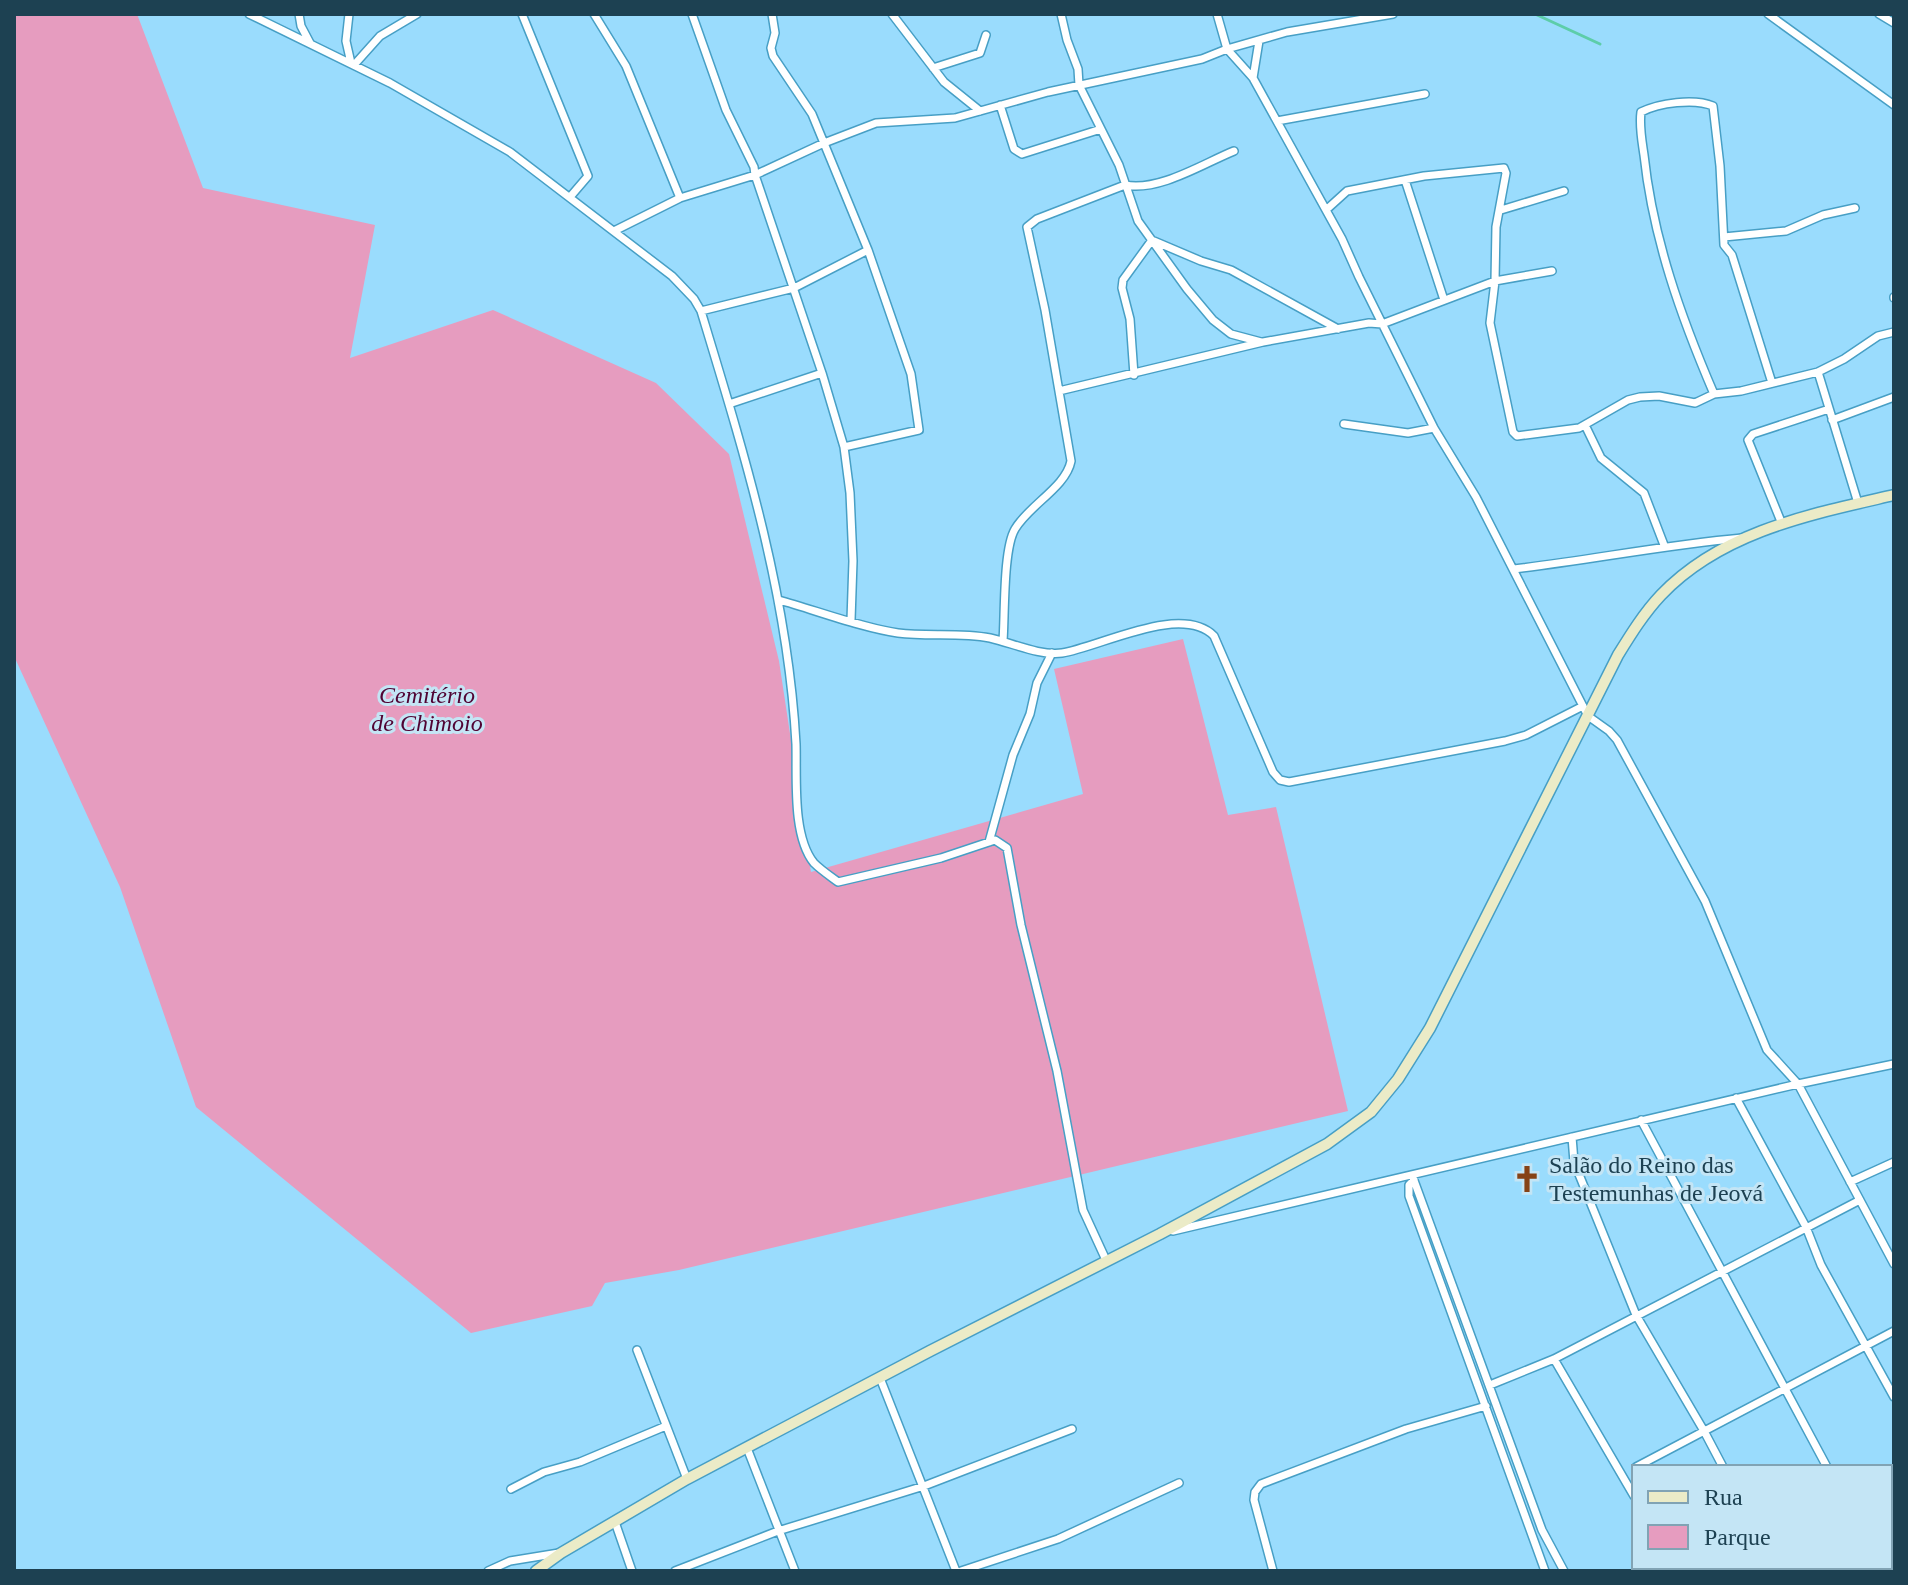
<svg xmlns="http://www.w3.org/2000/svg" width="1908" height="1585" font-family="'Times New Roman',serif">
  <style>
    .green { fill: #e69cbf }
    .lines { fill: none; stroke-linecap: round; stroke-linejoin: round }
    .stream { stroke: #5dcda9; stroke-width: 3 }
    .street-casing { stroke: #479fc5; stroke-width: 10 }
    .secondary-casing { stroke: #479fc5; stroke-width: 13 }
    .street { stroke: #fff; stroke-width: 7 }
    .secondary { stroke: #ebebc7; stroke-width: 10 }
    .labels { text-anchor: middle; stroke-width: 6; stroke-linejoin: round; paint-order: stroke }
    .park-label { font-size: 24px; font-style: italic; fill: #500333; stroke: #c4e5f5 }
    .poi-label { font-size: 24px; fill: #1d4152; stroke: #c4e5f5; text-anchor: start }
  </style>
  <rect width="100%" height="100%" fill="#9adcfd"/>
  <path class="green" d="M14,14H137L203,188L375,225L350,358L493,310L656,383L729,454L779,661L811,872L1083,794L1054,669L1183,639L1228,815L1276,807L1348,1111L679,1270L605,1283L592,1306L471,1333L196,1107L120,887L14,656Z"/>
  <g class="lines">
    <path class="stream" d="M1535,14L1600,44"/>
    <g class="street-casing">
      <path id="street" d="M249,14L390,83L510,152L672,276L694,299L701,311C744,453 788,594 796,744C797,778 792,836 814,863C821,870 830,876 838,882L941,858L995,840L1007,848L1021,925L1057,1071L1083,1210L1106,1260
        M299,14L301,26L310,43
        M349,14L346,41L351,63
        M522,14L588,176L570,197
        M594,14L626,66L680,198
        M692,14L726,110L754,167L755,175L822,373L844,447L850,493L853,561L851,620
        M772,14L775,33L771,48L773,56L812,114L868,250L911,374L919,430L844,447
        M892,14L944,82L980,111
        M1061,14L1067,40L1078,69L1079,85L1119,165L1138,221L1187,289L1213,320L1231,334L1261,342
        M1217,14L1227,49L1253,78L1342,239L1359,277L1434,428L1476,497L1588,716L1609,731L1617,740L1705,901L1767,1050L1798,1084L1894,1264
        M1768,14L1894,105
        M1879,14L1894,23
        M354,65L380,36L417,14
        M933,68L980,53L986,35
        M1253,78L1259,41
        M1000,105L1014,149L1022,154L1101,129
        M1277,121L1425,94
        M1405,180L1444,300
        M1326,210L1347,191L1424,176L1504,168L1506,173L1496,227L1495,281L1490,323L1513,432L1517,436L1579,428L1628,400L1640,397L1659,396L1695,403L1714,394L1741,391L1818,372L1844,359L1878,336L1894,332
        M1501,210L1564,191
        M614,231L680,198L755,175L824,143L876,123L955,118L1048,92L1202,59L1227,49L1287,32L1393,14
        M1724,237L1786,231L1823,215L1855,208
        M1154,241L1201,261L1231,270L1338,329
        M1894,297V298
        M701,311L794,288L868,250
        M1818,372L1858,503
        M1134,375L1130,319L1122,288L1123,280L1152,240
        M1059,391L1263,342L1369,323L1382,324L1495,281L1552,271
        M1714,394C1681,317 1653,239 1644,155C1642,141 1639,126 1641,112C1659,103 1694,98 1713,106L1720,166L1724,245L1732,255L1772,383
        M729,404L822,373
        M1832,420L1894,397
        M1344,424L1408,433L1434,428
        M1585,425L1601,458L1644,493L1664,545
        M1782,524L1748,440L1753,434L1829,409
        M1514,569C1590,560 1665,545 1742,538
        M779,600C815,610 862,628 898,633C928,637 959,632 990,638C1012,643 1040,656 1062,653C1100,647 1181,603 1214,636L1273,772L1280,780L1289,782L1505,741L1526,735L1583,706
        M1003,641C1005,615 1003,549 1015,529C1029,505 1066,487 1071,461L1045,310L1027,227L1037,219L1125,185C1159,192 1204,163 1234,151
        M989,842L1013,755L1030,714L1037,683L1052,653
        M1736,1098L1806,1227L1821,1265L1894,1397
        M1641,1120L1827,1467
        M1572,1137L1574,1162L1636,1315L1704,1431L1723,1467
        M1412,1175L1542,1530L1564,1571
        M1414,1180L1409,1185V1196L1545,1571
        M1850,1182L1894,1162
        M1173,1231L1798,1084L1894,1064
        M637,1350L687,1479
        M1554,1359L1634,1496
        M880,1378L956,1571
        M1490,1385L1554,1359L1860,1200
        M747,1448L795,1571
        M1636,1467L1894,1331
        M1890,1482L1894,1480
        M511,1489L544,1472L580,1462L666,1426
        M615,1522L632,1571
        M1672,1567L1674,1571
        M1774,1567L1776,1571
        M1878,1567L1880,1571
        M488,1571L510,1561L559,1553
        M675,1571L778,1531L924,1486L1072,1429
        M961,1571L1058,1539L1179,1483
        M1273,1571L1254,1500L1255,1492L1261,1484L1406,1429L1486,1406
        M1728,1571L1736,1567"/>
    </g>
    <g class="secondary-casing">
      <path id="secondary" d="M536,1571L561,1553L687,1479L930,1351L1160,1234L1327,1144L1371,1112L1398,1079L1430,1028L1618,655C1631,634 1644,613 1661,595C1722,531 1812,514 1894,495"/>
    </g>
    <use href="#street" class="street"/>
    <use href="#secondary" class="secondary"/>
  </g>
  <defs>
    <g id="church-bare" transform="scale(2.16)"><path d="M-1.2-6h2.4v3.5h3.3v2.4h-3.3V6h-2.4V-.1h-3.3v-2.4h3.3Z" fill="#864215" stroke="#c4e5f5" stroke-width="2.5" paint-order="stroke"/></g>
  </defs>
  <g fill-rule="evenodd">
    <use href="#church-bare" x="1527" y="1179"/>
  </g>
  <g class="labels">
    <g class="park-label">
      <text x="427" y="703">Cemitério<tspan x="427" dy="28">de Chimoio</tspan></text>
    </g>
    <g class="poi-label">
      <text x="1549" y="1173">Salão do Reino das<tspan x="1549" dy="28">Testemunhas de Jeová</tspan></text>
    </g>
  </g>
  <rect width="1908" height="1585" fill="none" stroke="#1d4152" stroke-width="32"/>
  <rect x="1632" y="1465" width="260" height="104" fill="#c4e5f5" stroke="#81a3b4" stroke-width="2"/>
  <rect x="1648" y="1491" width="40" height="12" fill="#ebebc7" stroke="#81a3b4" stroke-width="2"/>
  <text x="1704" y="1505" font-size="24" fill="#1d4152">Rua</text>
  <rect x="1648" y="1525" width="40" height="24" fill="#e69cbf" stroke="#81a3b4" stroke-width="2"/>
  <text x="1704" y="1545" font-size="24" fill="#1d4152">Parque</text>
</svg>
